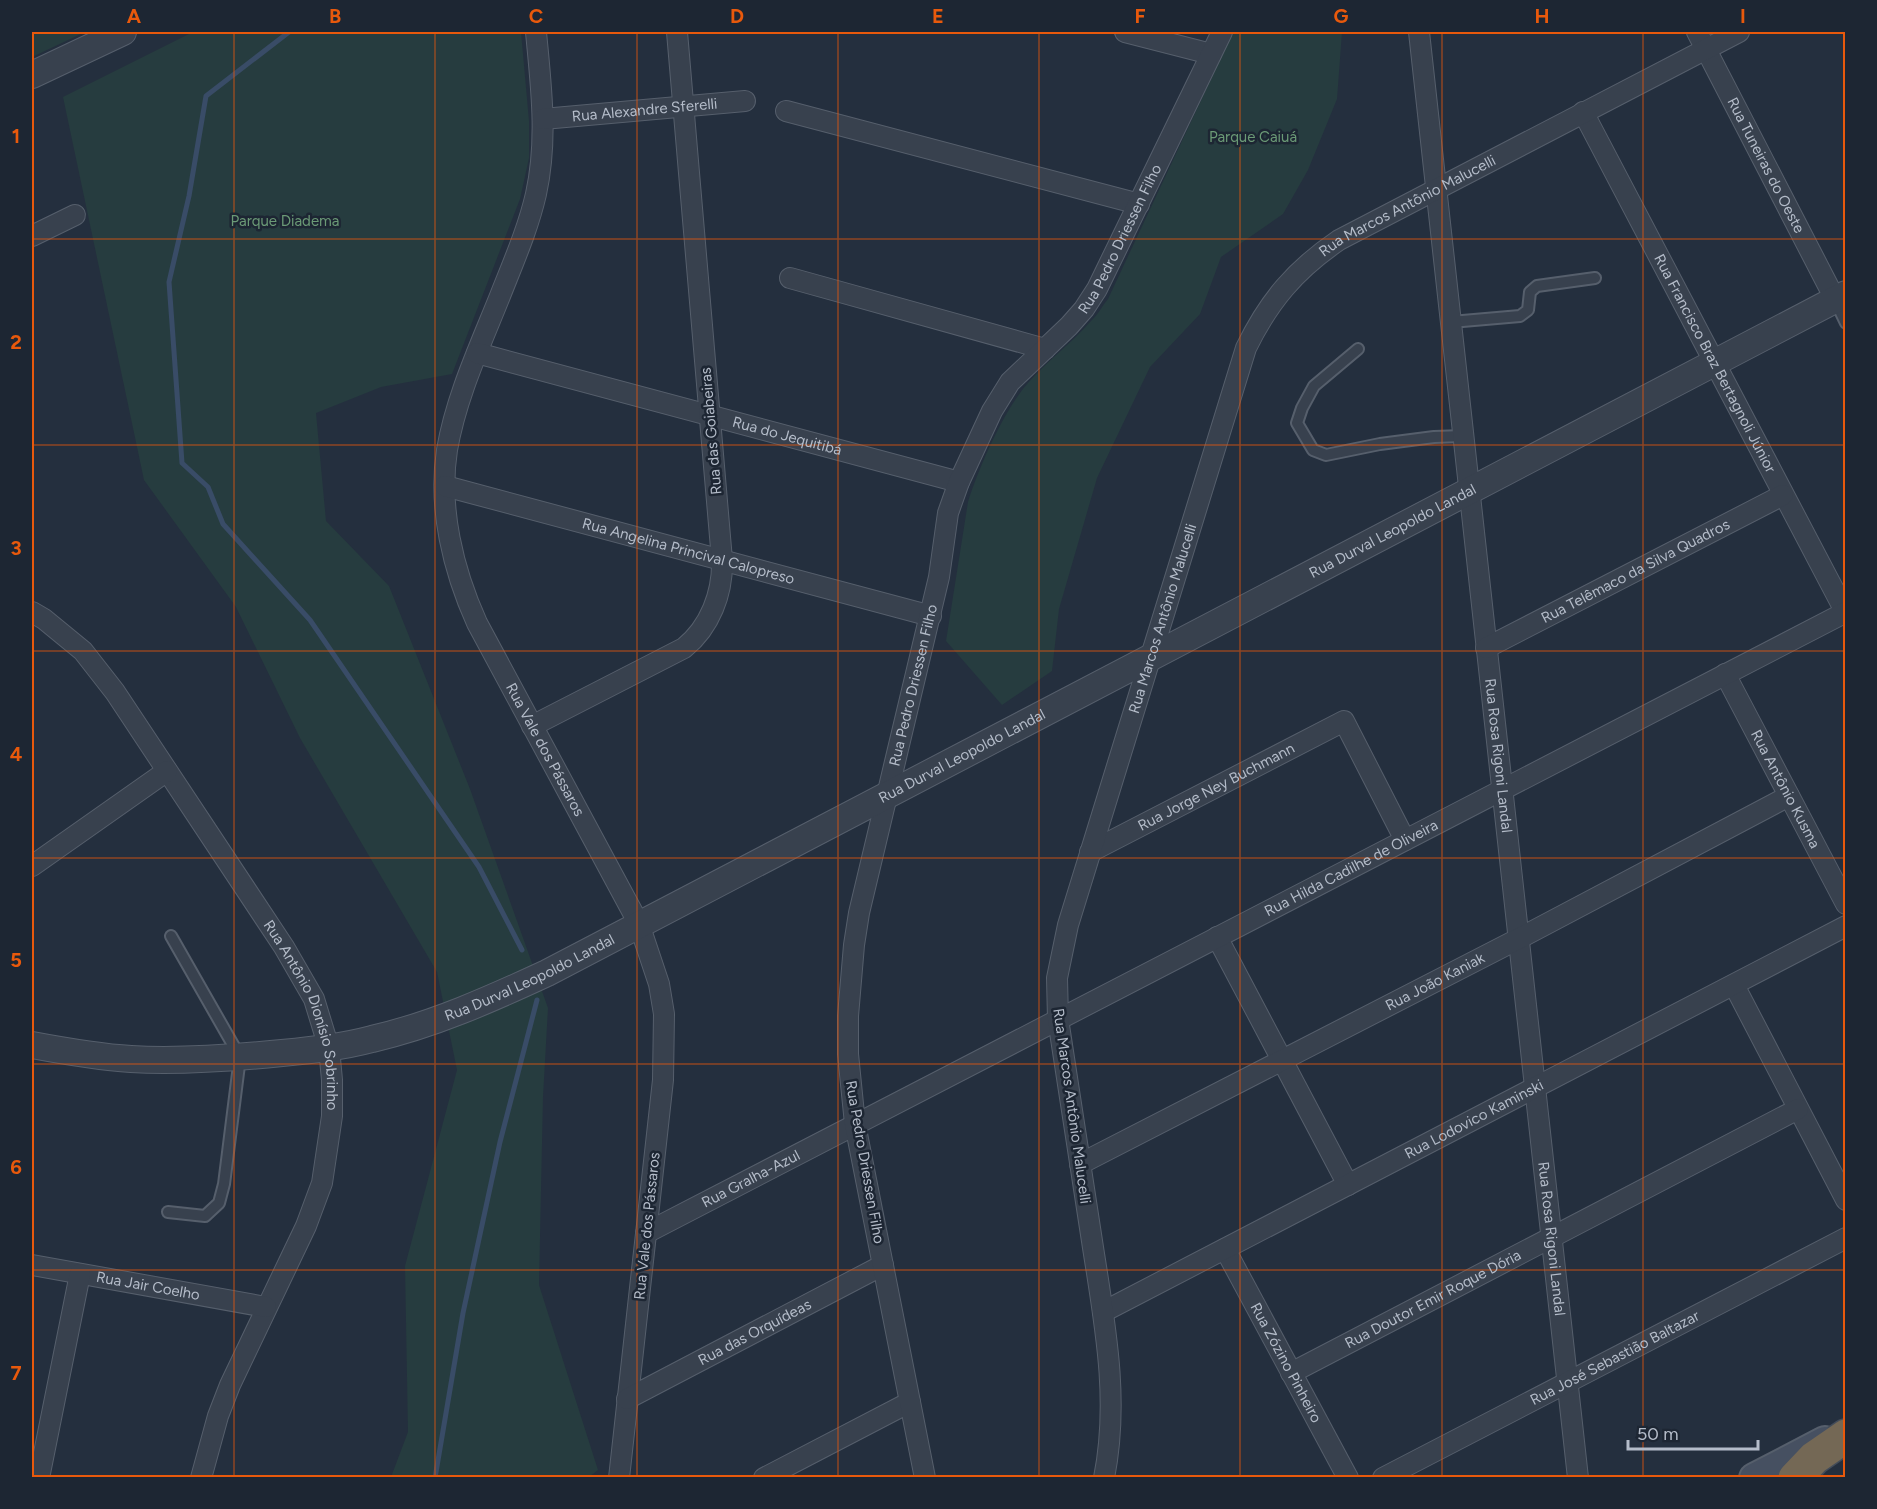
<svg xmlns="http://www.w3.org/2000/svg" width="1877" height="1509" font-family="Figtree,sans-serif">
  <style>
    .green { fill: #263c3f }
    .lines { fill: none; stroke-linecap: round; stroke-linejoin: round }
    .stream { stroke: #394c67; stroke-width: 5 }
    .service-casing { stroke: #565f6c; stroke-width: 14 }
    .minor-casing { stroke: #565f6c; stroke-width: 22 }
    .tertiary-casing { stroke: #565f6c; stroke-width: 28 }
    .secondary-casing { stroke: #565f6c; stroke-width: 32 }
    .motorway-casing { stroke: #434c59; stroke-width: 36 }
    .service { stroke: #38414e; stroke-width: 10 }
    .minor { stroke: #38414e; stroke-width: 20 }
    .tertiary { stroke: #38414e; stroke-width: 26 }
    .secondary { stroke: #465061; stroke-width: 28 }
    .motorway { stroke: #746855; stroke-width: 33 }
    .grid { fill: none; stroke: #e8590c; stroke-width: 1.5; stroke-opacity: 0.55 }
    .labels { text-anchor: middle; stroke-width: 5; stroke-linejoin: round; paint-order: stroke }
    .street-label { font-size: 15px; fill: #b4bcc9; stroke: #1d2633 }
    .park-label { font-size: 15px; fill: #6b9a76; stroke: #1d2633 }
    .neatline { fill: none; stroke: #e8590c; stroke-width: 2 }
    .grid-label { font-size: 20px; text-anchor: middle; font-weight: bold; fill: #e8590c }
  </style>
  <rect width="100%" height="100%" fill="#242f3e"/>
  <path class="green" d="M32,32H85L32,57Z
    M193,32H521L529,121V158L520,199L452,374L381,387L316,413L326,521L389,586L470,789L548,1008L543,1097L539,1285L598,1470L589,1477H391L408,1432L405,1266L457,1070L437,972L300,738L236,607L144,480L63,97Z
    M1233,32H1342L1337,99L1308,170L1283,214L1221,257L1200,314L1150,367L1097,478L1059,609L1052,671L1002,705L946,641L968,502C979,467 1004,410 1028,383C1047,361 1072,343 1091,321C1098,315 1102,306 1108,299Z"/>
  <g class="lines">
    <path class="stream" d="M289,32L206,96L189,196L169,282L182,463L208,487L223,524L310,620L479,867L522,950
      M435,1478L463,1313L500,1142L537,1000"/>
    <g class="service-casing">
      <path id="service" d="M1835,300L1846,323
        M1451,322L1520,316L1528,310L1530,292L1537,286L1595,278
        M1358,349L1314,386L1302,408L1297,423L1313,450L1326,455L1380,444L1434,437L1463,436
        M168,1212L205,1216L219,1203L224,1184L240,1057L171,936"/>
    </g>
    <g class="minor-casing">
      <g id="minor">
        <path id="s1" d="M536,32C541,86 548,139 536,194C528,229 513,263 500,296C480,346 456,397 447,450C438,508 453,570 477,623L639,924L659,984L664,1014L663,1080L619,1478"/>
        <path d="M1125,32L1211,54"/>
        <path id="s2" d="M1419,32L1578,1478"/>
        <path id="s3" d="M1697,32L1835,299"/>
        <path d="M786,111L1139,204"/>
        <path id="s4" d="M1583,112L1846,613"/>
        <path id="s5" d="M543,119L745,101"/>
        <path d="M32,236L75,215"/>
        <path d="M790,278L1045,349"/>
        <path id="s6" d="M477,353L959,482"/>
        <path id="s7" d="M445,486L931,616"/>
        <path id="s8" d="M32,612L44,619L83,651L115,692L284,947L314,999L329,1048L332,1080V1116L322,1183L306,1226L230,1385L218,1416L201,1478"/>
        <path id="s9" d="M1486,648L1783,495"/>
        <path id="s10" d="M1725,674L1846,904"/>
        <path d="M532,726L684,648C710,627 723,593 722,560L677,32"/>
        <path id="s11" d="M1090,852L1344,721L1405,840"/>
        <path d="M32,866L167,771"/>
        <path d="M1217,937L1348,1185"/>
        <path d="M1734,985L1846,1200"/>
        <path id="s12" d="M1080,1164L1518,939L1789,796"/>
        <path id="s13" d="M646,1233L1846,612"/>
        <path id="s14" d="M1225,1249L1348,1478"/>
        <path id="s15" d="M32,1265L266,1307"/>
        <path id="s16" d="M1103,1312L1846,926"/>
        <path id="s17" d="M1291,1373L1798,1109"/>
        <path id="s18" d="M627,1399L883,1265"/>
        <path d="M39,1478L80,1274"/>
        <path d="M764,1478L910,1402"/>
        <path id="s19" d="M925,1478L855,1124L848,1054V1016L854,945L859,913L939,577L948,513L959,482L992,411L1010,382L1069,326L1084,309L1097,289L1222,32"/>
        <path id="s20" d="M1104,1478C1120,1398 1104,1320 1092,1241C1081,1167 1069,1093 1058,1019L1057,978L1068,925L1246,348C1269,301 1295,270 1339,240L1739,32"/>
        <path id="s21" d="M1383,1478L1846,1238"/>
      </g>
    </g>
    <g class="tertiary-casing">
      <g id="tertiary">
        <path d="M32,75L123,32"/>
        <path id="s22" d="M32,1045C64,1051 98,1057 131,1059C181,1062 232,1058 282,1053C312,1050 342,1047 372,1039C433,1025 491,999 547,973L1846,294"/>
      </g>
    </g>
    <g class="secondary-casing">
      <path id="secondary" d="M1754,1478L1825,1441"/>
    </g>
    <g class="motorway-casing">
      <path id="motorway" d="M1795,1478L1814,1458L1846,1436"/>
    </g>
    <use href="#service" class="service"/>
    <use href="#minor" class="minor"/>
    <use href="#tertiary" class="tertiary"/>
    <use href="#secondary" class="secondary"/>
    <use href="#motorway" class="motorway"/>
  </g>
  <path class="grid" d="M234,32V1478M435,32V1478M637,32V1478M838,32V1478M1039,32V1478M1240,32V1478M1442,32V1478M1643,32V1478M32,239H1846M32,445H1846M32,651H1846M32,858H1846M32,1064H1846M32,1270H1846"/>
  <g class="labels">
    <g class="street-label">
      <text dy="5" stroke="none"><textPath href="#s5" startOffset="102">Rua Alexandre Sferelli</textPath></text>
      <text dy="5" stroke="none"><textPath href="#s3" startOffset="150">Rua Tuneiras do Oeste</textPath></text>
      <text dy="5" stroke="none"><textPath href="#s20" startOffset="1383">Rua Marcos Antônio Malucelli</textPath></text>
      <text dy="5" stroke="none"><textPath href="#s19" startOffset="1311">Rua Pedro Driessen Filho</textPath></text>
      <text dy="5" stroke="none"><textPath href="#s4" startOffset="284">Rua Francisco Braz Bertagnoli Júnior</textPath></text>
      <text transform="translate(711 431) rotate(-95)" y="5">Rua das Goiabeiras</text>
      <text dy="5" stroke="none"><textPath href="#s6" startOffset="321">Rua do Jequitibá</textPath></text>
      <text dy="5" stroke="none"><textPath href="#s22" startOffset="1484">Rua Durval Leopoldo Landal</textPath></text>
      <text dy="5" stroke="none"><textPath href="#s7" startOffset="252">Rua Angelina Princival Calopreso</textPath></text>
      <text dy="5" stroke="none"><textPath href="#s9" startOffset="168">Rua Telêmaco da Silva Quadros</textPath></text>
      <text dy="5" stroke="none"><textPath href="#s20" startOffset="879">Rua Marcos Antônio Malucelli</textPath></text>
      <text dy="5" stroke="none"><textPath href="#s19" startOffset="807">Rua Pedro Driessen Filho</textPath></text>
      <text dy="5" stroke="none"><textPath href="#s1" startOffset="756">Rua Vale dos Pássaros</textPath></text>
      <text dy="5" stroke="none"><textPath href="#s2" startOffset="728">Rua Rosa Rigoni Landal</textPath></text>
      <text dy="5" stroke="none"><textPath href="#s22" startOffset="998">Rua Durval Leopoldo Landal</textPath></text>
      <text dy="5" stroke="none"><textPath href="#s11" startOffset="142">Rua Jorge Ney Buchmann</textPath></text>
      <text dy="5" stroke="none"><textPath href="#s10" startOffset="130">Rua Antônio Kusma</textPath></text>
      <text dy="5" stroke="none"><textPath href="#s13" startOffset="794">Rua Hilda Cadilhe de Oliveira</textPath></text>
      <text dy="5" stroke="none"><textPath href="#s22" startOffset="512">Rua Durval Leopoldo Landal</textPath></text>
      <text dy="5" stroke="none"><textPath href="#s12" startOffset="399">Rua João Kaniak</textPath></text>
      <text dy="5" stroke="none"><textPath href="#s8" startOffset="494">Rua Antônio Dionísio Sobrinho</textPath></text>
      <text transform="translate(1072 1106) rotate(82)" y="5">Rua Marcos Antônio Malucelli</text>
      <text dy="5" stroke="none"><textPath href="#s16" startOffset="418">Rua Lodovico Kaminski</textPath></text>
      <text transform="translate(865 1162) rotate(80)" y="5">Rua Pedro Driessen Filho</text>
      <text dy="5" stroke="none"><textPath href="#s13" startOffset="118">Rua Gralha-Azul</textPath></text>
      <text transform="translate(647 1226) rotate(-84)" y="5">Rua Vale dos Pássaros</text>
      <text dy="5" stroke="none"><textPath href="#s2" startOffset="1214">Rua Rosa Rigoni Landal</textPath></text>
      <text dy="5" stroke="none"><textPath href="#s15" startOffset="118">Rua Jair Coelho</textPath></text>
      <text dy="5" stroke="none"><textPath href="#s17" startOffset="160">Rua Doutor Emir Roque Dória</textPath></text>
      <text dy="5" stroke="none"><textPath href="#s18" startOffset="144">Rua das Orquídeas</textPath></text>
      <text dy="5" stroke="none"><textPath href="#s21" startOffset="261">Rua José Sebastião Baltazar</textPath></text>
      <text dy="5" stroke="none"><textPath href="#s14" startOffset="129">Rua Zózino Pinheiro</textPath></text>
    </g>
    <g class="park-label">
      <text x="1253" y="142">Parque Caiuá</text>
      <text x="285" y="226">Parque Diadema</text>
    </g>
  </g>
  <rect width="1877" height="1509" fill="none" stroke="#1d2633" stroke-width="66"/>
  <path d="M1628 1440v9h130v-9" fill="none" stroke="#b4bcc9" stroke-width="3"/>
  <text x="1637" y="1440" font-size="18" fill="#b4bcc9" stroke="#1d2633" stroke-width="4.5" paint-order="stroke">50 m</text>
  <rect x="33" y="33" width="1811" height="1443" class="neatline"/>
  <g class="grid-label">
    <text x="134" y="23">A</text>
    <text x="335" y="23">B</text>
    <text x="536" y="23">C</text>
    <text x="737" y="23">D</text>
    <text x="938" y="23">E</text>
    <text x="1140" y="23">F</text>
    <text x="1341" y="23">G</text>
    <text x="1542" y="23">H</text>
    <text x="1743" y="23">I</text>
    <text x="16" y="143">1</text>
    <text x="16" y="349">2</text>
    <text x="16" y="555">3</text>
    <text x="16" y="761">4</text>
    <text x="16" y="967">5</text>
    <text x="16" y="1174">6</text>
    <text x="16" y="1380">7</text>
  </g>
</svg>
